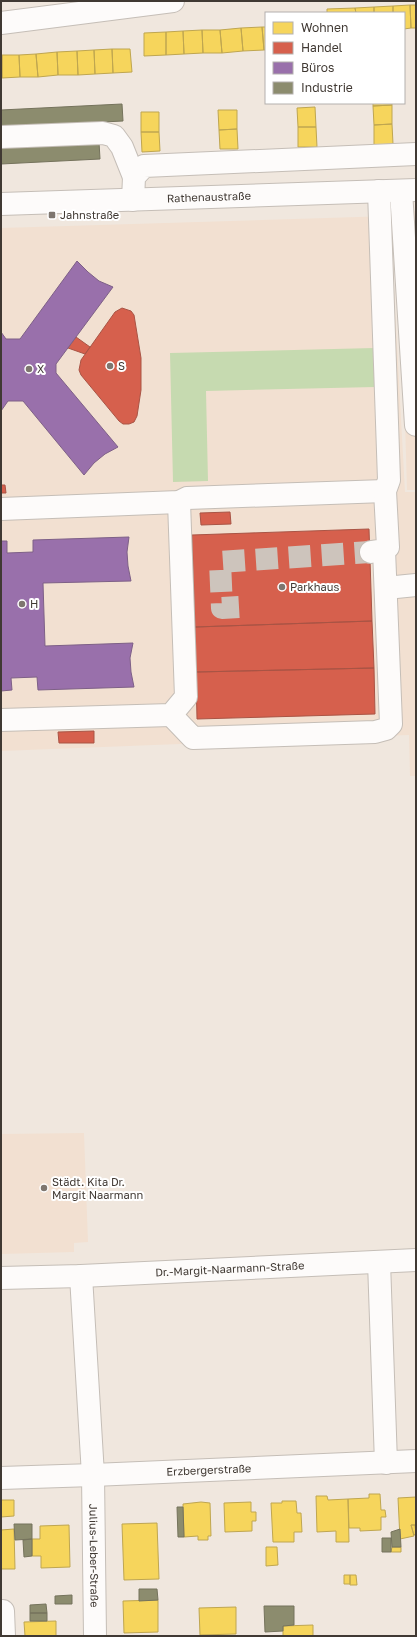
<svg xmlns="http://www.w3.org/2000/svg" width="417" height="1637" font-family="'Golos Text',sans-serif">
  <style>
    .built { fill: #f2e0d1 }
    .green { fill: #c6dab0 }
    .homes { fill: #f6d55c; stroke: #bfa650 }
    .shops { fill: #d6604d; stroke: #a95445 }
    .offices { fill: #9970ab; stroke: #7e6087 }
    .industry { fill: #8c8c6e; stroke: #75735c }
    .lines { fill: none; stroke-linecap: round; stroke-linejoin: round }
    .minor-tunnel { stroke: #cdc4bc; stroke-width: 22; stroke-dasharray: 22 11; stroke-linecap: butt }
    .minor-casing { stroke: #c5beb7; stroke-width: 24 }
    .minor { stroke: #fdfbfa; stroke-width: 22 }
    .poi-dot { fill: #7e766f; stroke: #fff; stroke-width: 1.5 }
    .labels { text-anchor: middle; stroke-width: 4; stroke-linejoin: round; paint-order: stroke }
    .street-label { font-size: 11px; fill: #403933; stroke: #fff }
    .poi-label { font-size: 11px; fill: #403933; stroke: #fff; text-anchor: start }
  </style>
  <rect width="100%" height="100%" fill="#f0e7de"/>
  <path class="built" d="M416,211V490H407L399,212Z
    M390,216L405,492H416V776H410L409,735L1,751V228Z
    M84,1133L88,1242L74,1243V1252L1,1254V1134Z"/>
  <path class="green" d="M374,348L375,387L206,391L208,481L173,482L170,353Z"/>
  <path class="homes" d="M410,5H416V28H411Z
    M410,5L411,28L404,29V13H393V6Z
    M393,6V13H374V7Z
    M374,7V13H356L355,8Z
    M355,8L356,13H327V9Z
    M262,27L264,50L243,51L241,28Z
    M262,27H266V50H264Z
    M241,28L243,51L222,53L220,30Z
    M202,30H220L222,53H203Z
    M202,30L203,53L184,54L183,31Z
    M183,31L184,54L166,55V32Z
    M166,32V55L144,56V33Z
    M112,49H130L132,72L113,73Z
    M112,49L113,73L95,74L94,50Z
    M94,50L95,74L78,75L77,51Z
    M77,51L78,75H58L57,52Z
    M57,52L58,75L38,77L36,54Z
    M36,54L38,77H20L19,55Z
    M2,55V78H1V55Z
    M2,55H19L20,77L2,78Z
    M373,103H392V105L373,106Z
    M392,105V124L374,125L373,106Z
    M315,107L316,127H298L297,108Z
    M218,110H237V129L219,130Z
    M141,112H159V132H141Z
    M392,124L393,144L374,145V125Z
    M298,127H316L317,147H298Z
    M237,129L238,149H220L219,130Z
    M141,132H159L160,151L142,152Z
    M369,1494H380L381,1510H385L386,1517H381V1530L360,1531V1528H349L348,1499L369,1498Z
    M316,1496H327L328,1500L348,1499L349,1542H336V1531L317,1532Z
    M416,1497V1525H411L414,1536L400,1539L398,1498Z
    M1,1500H14V1516L1,1517Z
    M282,1501H296L297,1513H301L302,1532H294V1542H273L271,1503H282Z
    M201,1502L210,1503L211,1536H208V1540H198V1536L184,1537L183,1504Z
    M251,1502V1512H256V1521H252V1531L225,1532L224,1503Z
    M157,1523L159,1579L124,1580L122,1524Z
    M69,1525L70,1567L41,1568V1556H32V1539H40V1526Z
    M411,1525H415L416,1534L414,1535Z
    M14,1529L15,1569H1V1530Z
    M266,1547H277L278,1565L266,1566Z
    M392,1547H401V1552H391Z
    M344,1575H350V1584H344Z
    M350,1575H356L357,1585H350Z
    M158,1600V1632L124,1633L123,1601Z
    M236,1607V1634L200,1635L199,1608Z
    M56,1621V1636H25L24,1622Z
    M313,1625V1636H283V1626Z"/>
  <path class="shops" d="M122,308L131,311L134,315L141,358V390L137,416L134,422L129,424H123L119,421L81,375L79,370L81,360L115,312Z
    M76,337L90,347L85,354L68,348Z
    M1,485H5L6,493H1Z
    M230,512L231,524L201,525L200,513Z
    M369,529L372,621L195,627L192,535Z
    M372,621L374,668L196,672L195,627Z
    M374,668L375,714L197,719L196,672Z
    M94,731V743H59L58,732Z"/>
  <path class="offices" d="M77,261L88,272L99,281L113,287L56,364V373L118,447L105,454L94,463L84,475L23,401H8L1,411V332L6,339H20Z
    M129,537L127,552L128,566L131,581L43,583L45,646L133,643L130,658L131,672L134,687L38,690L37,677L11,678L12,690L1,691V541H7V553L33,552V540Z"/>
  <path class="industry" d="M122,104L123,121L1,127V110Z
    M99,142L100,159L1,164V147Z
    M177,1507H183L184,1537H178Z
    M14,1524H32V1539L15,1540Z
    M400,1529L401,1547H392L391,1532Z
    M382,1538H391V1552H382Z
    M32,1539V1556L24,1557L23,1540Z
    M139,1589H157L158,1600L139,1601Z
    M72,1595V1604H55V1596Z
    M46,1604L47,1613H30V1605Z
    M264,1606H294V1625L283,1626V1631L265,1632Z
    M30,1613H47V1621H30Z"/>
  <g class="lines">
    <path class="minor-tunnel" d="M239,607L222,608L220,562L370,552"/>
    <g class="minor-casing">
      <g id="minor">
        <path d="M1,23L173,1"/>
        <path d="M1,137L103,133L114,136L122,147L134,177"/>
        <path d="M401,191L416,425"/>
        <path d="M133,200L134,177L144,166L416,154"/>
        <path id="s1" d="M1,204L416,190"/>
        <path d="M1,509L179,502L187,498L385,491"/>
        <path d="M371,552L384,550L388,547L385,491L389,480L379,191"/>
        <path d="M386,588L416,585"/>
        <path d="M171,715L193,738L375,732L386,729L391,724L384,550"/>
        <path d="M1,720L171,715L186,697L179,502"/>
        <path d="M379,1262L386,1463"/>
        <path id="s2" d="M81,1276L93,1475L95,1636"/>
        <path id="s3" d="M1,1278L81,1276L416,1260"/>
        <path id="s4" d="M1,1478L93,1475L416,1461"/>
        <path d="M3,1611L4,1636"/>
      </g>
    </g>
    <use href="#minor" class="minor"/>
  </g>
  <g class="poi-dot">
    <rect x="48" y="211" width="8" height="8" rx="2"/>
    <circle cx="110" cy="366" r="4"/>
    <circle cx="29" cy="369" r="4"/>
    <circle cx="282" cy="587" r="4"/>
    <circle cx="22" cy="604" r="4"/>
    <circle cx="44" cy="1188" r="4"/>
  </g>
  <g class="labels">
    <g class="street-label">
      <text dy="4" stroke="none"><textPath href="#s1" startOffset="208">Rathenaustraße</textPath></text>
      <text dy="4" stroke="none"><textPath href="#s3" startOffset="229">Dr.-Margit-Naarmann-Straße</textPath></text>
      <text dy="4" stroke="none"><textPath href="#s4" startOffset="208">Erzbergerstraße</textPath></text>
      <text dy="4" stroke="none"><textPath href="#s2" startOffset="280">Julius-Leber-Straße</textPath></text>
    </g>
    <g class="poi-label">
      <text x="60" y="219">Jahnstraße</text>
      <text x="118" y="370">S</text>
      <text x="37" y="373">X</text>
      <text x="290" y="591">Parkhaus</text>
      <text x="30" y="608">H</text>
      <text x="52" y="1186">Städt. Kita Dr.<tspan x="52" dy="13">Margit Naarmann</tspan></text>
    </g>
  </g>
  <rect width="417" height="1637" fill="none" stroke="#403933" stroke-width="4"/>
  <rect x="265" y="12" width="140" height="92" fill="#ffffff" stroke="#b3b0ad"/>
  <rect x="273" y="22" width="20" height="12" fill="#f6d55c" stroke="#b3b0ad"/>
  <text x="301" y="32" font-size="12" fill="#403933">Wohnen</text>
  <rect x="273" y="42" width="20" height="12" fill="#d6604d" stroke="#b3b0ad"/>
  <text x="301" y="52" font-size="12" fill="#403933">Handel</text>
  <rect x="273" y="62" width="20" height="12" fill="#9970ab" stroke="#b3b0ad"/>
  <text x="301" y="72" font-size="12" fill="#403933">Büros</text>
  <rect x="273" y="82" width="20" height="12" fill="#8c8c6e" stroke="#b3b0ad"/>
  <text x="301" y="92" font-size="12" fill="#403933">Industrie</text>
</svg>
